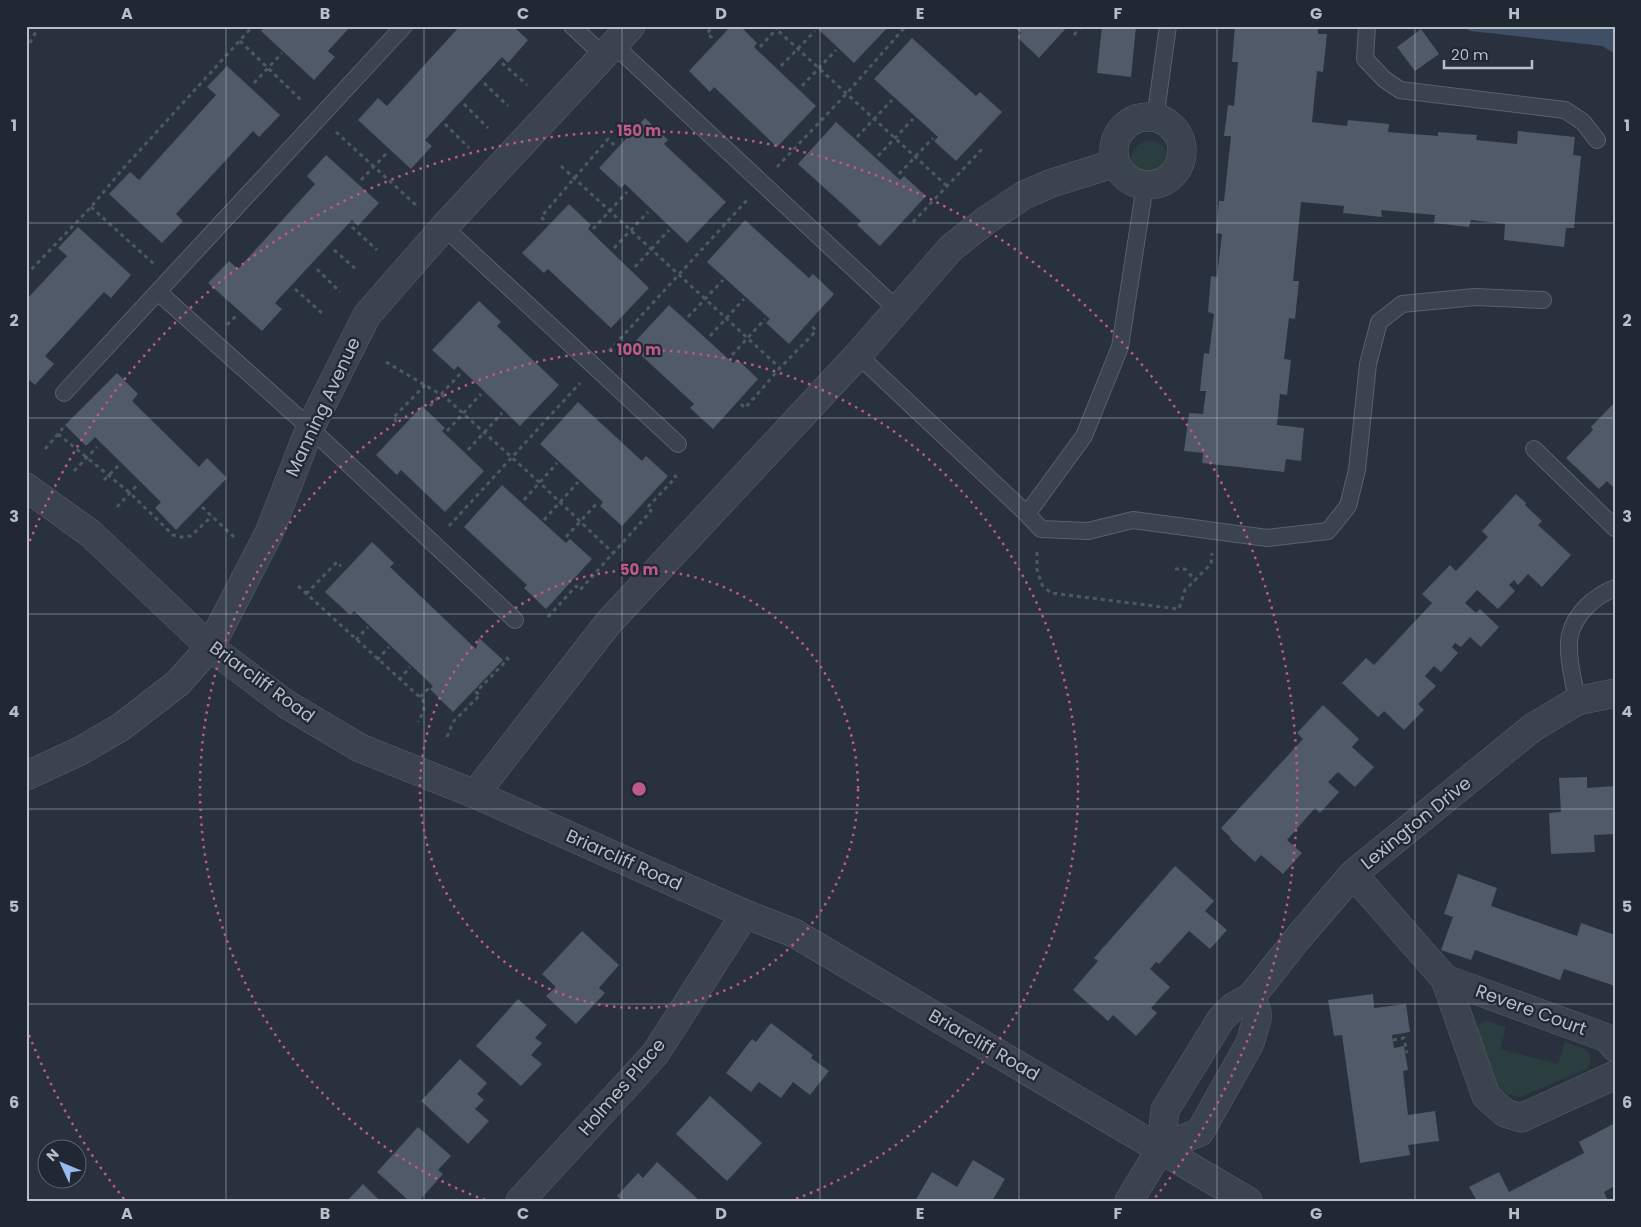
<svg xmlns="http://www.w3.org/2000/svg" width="1641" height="1227" font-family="Poppins,sans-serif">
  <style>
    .green { fill: #2b3e3f }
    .water { fill: #3f4f65 }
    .building { fill: #515a68 }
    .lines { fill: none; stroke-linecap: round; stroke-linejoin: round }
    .service-casing { stroke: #59616b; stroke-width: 18 }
    .minor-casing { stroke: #59616b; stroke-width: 29 }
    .tertiary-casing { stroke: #59616b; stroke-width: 29 }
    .path { stroke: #4a5b5d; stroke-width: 3; stroke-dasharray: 4 4; stroke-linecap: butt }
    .service { stroke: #3b434e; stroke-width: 16 }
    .minor { stroke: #3b434e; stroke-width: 28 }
    .tertiary { stroke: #3b434e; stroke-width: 28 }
    .grid { fill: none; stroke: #b8bec8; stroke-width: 1; stroke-opacity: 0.55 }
    .ring { fill: none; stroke: #be5a87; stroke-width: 2.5; stroke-dasharray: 2.5 5 }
    .labels { text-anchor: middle; stroke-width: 4.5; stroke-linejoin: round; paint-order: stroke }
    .street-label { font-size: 18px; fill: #b8bec8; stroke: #202833 }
    .centre { fill: #be5a87; stroke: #202833; stroke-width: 2.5 }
    .ring-label { font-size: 15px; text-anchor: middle; font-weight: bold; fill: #be5a87; stroke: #202833; stroke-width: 4.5; stroke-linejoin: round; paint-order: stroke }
    .neatline { fill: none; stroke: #b8bec8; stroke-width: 2 }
    .grid-label { font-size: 16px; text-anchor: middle; font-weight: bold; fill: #b8bec8 }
  </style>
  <rect width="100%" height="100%" fill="#28313d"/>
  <path class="green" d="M1131 160a19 19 0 1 1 38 0a19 19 0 1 1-38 0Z
    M1487,1021L1506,1027L1500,1049L1558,1064L1565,1042L1585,1049C1591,1055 1592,1061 1587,1069L1520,1097L1508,1094L1496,1087L1475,1030L1478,1025Z"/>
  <path class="water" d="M1460,26H1615V54L1602,46L1471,31Z"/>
  <path class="building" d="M266,26H351L328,51L335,57L314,80L261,31Z
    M460,26H513L528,40L508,63L502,57L425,140L432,146L411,169L358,120L378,98L387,106Z
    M731,26H740L757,43L754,47L816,106L777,147L714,87L710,92L689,71Z
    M815,26H889L854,63Z
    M1013,26H1068L1039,58L1017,37L1021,33Z
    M1102,26H1136L1131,77L1097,73Z
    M1235,26H1318V34H1327L1323,72L1317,71L1312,122L1347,126L1348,120L1389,124L1388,132L1438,136V132L1477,135L1476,140L1517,144L1518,131L1575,137L1573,155L1581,156L1574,228H1566L1564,247L1504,240L1505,224L1471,220L1469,227L1434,223L1435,215L1381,210L1382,217L1343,213L1344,206L1301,202L1293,281H1299L1295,319L1289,318L1284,359L1291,360L1287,395L1280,394L1277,425L1304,428L1301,461L1286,459L1284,472L1202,463L1203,453L1184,451L1189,413L1203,414L1206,391H1200L1204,353L1209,354L1214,314L1208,312L1211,276L1217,277L1222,234L1216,233L1219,201H1224L1231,136H1224L1228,105L1234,106L1238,62H1232Z
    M1421,29L1439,54L1415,71L1397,47Z
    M912,38L976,96L980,92L1002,112L956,161L934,141L938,137L874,79Z
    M227,66L280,115L259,137L253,131L176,214L183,221L162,243L109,194L130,172L139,180L216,95L207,87Z
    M645,118L668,140L664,144L726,202L687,243L625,184L621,188L599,168Z
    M836,122L900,180L904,176L926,196L880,246L857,225L861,221L798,164Z
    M326,155L379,203L358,226L352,220L275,303L282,309L262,331L208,283L229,261L238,269L315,184L307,176Z
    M569,204L591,225L588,229L649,288L611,328L548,269L544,273L522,253Z
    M745,220L809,278L813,274L834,294L789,344L766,323L770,319L707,262Z
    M78,227L131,275L111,298L104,292L45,356L54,364L35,385L26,377V300L67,256L58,248Z
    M479,301L501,322L497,326L559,385L520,426L458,366L454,370L432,350Z
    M669,305L733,363L737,359L758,379L713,429L690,408L694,404L631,346Z
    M117,373L138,394L132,401L199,467L207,458L227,478L176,530L155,508L161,502L95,437L86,446L65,425Z
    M578,402L642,461L646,456L668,476L622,526L600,506L603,502L540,444Z
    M1615,402V489L1607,481L1599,489L1566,458L1593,430L1591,427Z
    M422,406L445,428L442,431L484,471L445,512L401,470L397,475L376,455Z
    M502,485L566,543L570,539L592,559L546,609L524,588L527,585L464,527Z
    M1516,494L1526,503L1525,505L1542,521L1538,525L1571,555L1542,587L1528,574L1518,585L1514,580L1509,585L1515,591L1498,609L1477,590L1465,603L1476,613L1480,609L1499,627L1481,647L1470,637L1461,647L1455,643L1452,647L1458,653L1441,672L1434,666L1425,676L1436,686L1418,704L1424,710L1404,730L1384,711L1378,717L1342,683L1366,658L1374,665L1432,603L1422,594L1450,565L1456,571L1488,537L1482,531Z
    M372,542L394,563L390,567L476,649L479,638L503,660L453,712L430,689L433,686L354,611L350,615L325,592Z
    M1323,705L1359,739L1352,747L1374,767L1355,787L1338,772L1328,782L1339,792L1320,813L1315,808L1287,840L1302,853L1283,874L1261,855L1255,862L1230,839L1231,838L1221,828L1303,739L1297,733Z
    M1587,777V788L1615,786V834L1594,835L1595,852L1551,854L1549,813L1561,812L1559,778Z
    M1175,866L1214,901L1205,911L1227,930L1210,949L1189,931L1159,964L1156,962L1150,969L1170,987L1151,1008L1157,1013L1136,1036L1113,1015L1108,1021L1073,990L1098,961L1094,958Z
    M1458,874L1497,888L1491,906L1577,936L1581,923L1615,935V986L1564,969L1560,980L1475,950L1471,960L1441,950L1453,917L1444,914Z
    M582,931L619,965L599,988L605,993L576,1024L546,996L556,987L542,974Z
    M1373,994L1374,1008L1406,1004L1410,1032L1392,1035L1394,1048L1404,1046L1408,1070L1403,1071L1408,1115L1435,1111L1439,1141L1408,1145L1410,1155L1360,1163L1342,1035L1334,1036L1328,1000Z
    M518,999L547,1025L535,1038L542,1043L531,1055L542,1064L521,1086L476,1046Z
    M771,1023L813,1055L811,1058L829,1071L810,1095L793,1082L781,1098L759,1082L751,1092L726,1073L752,1039L756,1042Z
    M460,1059L487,1083L477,1094L484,1100L475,1109L489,1121L468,1144L421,1101Z
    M710,1096L762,1143L727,1181L676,1134Z
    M1615,1123V1186L1604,1192L1608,1201H1477L1469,1187L1499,1172L1509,1192L1584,1153L1579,1142Z
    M418,1127L451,1156L438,1170L443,1174L419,1201H409L377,1172Z
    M973,1160L1005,1179L992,1201H915L932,1172L957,1187Z
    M657,1162L700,1201H622L617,1196L638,1173L643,1178Z
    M363,1184L380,1201H347Z"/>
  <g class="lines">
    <g class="service-casing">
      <path id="service" d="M572,26L603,55
        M1367,26L1365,59L1384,79L1400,90L1565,110L1583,122L1597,140
        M613,44L898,310
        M1155,119L1168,26
        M444,227L678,444
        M158,292L310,428L515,620
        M858,355L1027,514L1041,529L1088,531L1133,520L1267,538L1328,531L1348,506L1357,470L1368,364L1379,322L1402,304L1475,297L1543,300
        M64,393L404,26
        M1534,449L1615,528
        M1027,514L1084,436L1120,347L1145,185
        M1577,701C1574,682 1566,654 1570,635C1575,613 1595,596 1615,588"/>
    </g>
    <g class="minor-casing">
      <path id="minor" d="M1114 151a34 34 0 1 1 68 0a34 34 0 1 1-68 0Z
        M26,776L80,751L121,727L178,683L210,647L269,533L310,428L367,315L444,227L631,26
        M475,794L609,622L858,355L951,248L988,219L1024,195L1052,183L1116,163
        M1353,874L1445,979L1486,1096L1505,1113L1521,1118L1615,1075
        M1445,979L1607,1038L1615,1047
        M1161,1148L1200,1132L1250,1043L1257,1019V1012L1251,997
        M520,1201L655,1054L745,914
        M1129,1201L1161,1148L1165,1110L1221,1019L1233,1007L1251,997L1298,938L1353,874L1532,728L1577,701L1615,693"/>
    </g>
    <g class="tertiary-casing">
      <path id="tertiary" d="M26,487L91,534L210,647L286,704L360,748L475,794L745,914L794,933L1248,1201"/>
    </g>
    <path class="path" d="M773,26L947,186
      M1074,35L1082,26
      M712,38L707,33L714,26
      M240,41L302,101
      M760,47L779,26
      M26,50L39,26
      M502,63L527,85
      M781,66L815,31
      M254,83L282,53
      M484,83L508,106
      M802,86L836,50
      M464,104L488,128
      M445,124L469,148
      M336,132L417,206
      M857,137L892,100
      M878,156L913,119
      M561,166L780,368
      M777,167L847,93L906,26
      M899,174L933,138
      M361,180L386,154
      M91,207L154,264
      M544,220L541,217L608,139L614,145
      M913,222L984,147
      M352,227L377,250
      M593,229L627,192
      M614,248L648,212
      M334,250L358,271
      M635,267L669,230
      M317,269L340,292
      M26,275L91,207L121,171L253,26
      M295,289L323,314
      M688,317L723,280
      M227,325L236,316
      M710,336L744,299
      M609,351L747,200
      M732,355L765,319
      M386,362L445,397L539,482L614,554
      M741,404L745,408L780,368L816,331L812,326
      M430,406L460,374
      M397,422L393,418L425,385
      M447,431L481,394
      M58,434L130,493L173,535L181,537L191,536L212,516
      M45,449L63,428
      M468,450L502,413
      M74,471L97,447
      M104,480L119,465
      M524,500L557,463
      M117,507L138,484
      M202,507L234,537
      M544,520L578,482
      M449,526L580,383
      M566,537L598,502
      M1037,552V569L1042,585L1051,593L1179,609L1185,590L1211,564L1212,553
      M1175,569H1185L1196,581
      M298,586L423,700L424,711L418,722
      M306,594L337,562L341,566
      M548,617L576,586L580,590L651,511L647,508L676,477L671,472
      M356,640L368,627
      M377,660L389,647
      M399,680L410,667
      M420,697L430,687
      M447,737L453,722L480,695L476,692L508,659L504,655
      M1393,1040L1404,1038L1407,1053"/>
    <use href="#service" class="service"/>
    <use href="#minor" class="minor"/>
    <use href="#tertiary" class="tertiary"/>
  </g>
  <path class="grid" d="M226,26V1201M424,26V1201M622,26V1201M820,26V1201M1019,26V1201M1217,26V1201M1415,26V1201M26,223H1615M26,418H1615M26,614H1615M26,809H1615M26,1004H1615"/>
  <g class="ring">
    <circle cx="639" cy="789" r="219"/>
    <path d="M485 1200A439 439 0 1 1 793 1200"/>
    <path d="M124 1199A658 658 0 0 1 27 1030M27 548A658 658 0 1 1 1154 1199"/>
  </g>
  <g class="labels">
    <g class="street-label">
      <text transform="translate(323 407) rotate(-65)" y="6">Manning Avenue</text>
      <text transform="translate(262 682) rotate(36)" y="6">Briarcliff Road</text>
      <text transform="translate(1416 823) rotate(-39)" y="6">Lexington Drive</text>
      <text transform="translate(624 860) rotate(24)" y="6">Briarcliff Road</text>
      <text transform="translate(1531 1010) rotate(20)" y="6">Revere Court</text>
      <text transform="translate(984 1045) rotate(30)" y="6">Briarcliff Road</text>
      <text transform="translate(622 1087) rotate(-49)" y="6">Holmes Place</text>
    </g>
  </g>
  <circle cx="639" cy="789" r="8" class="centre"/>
  <g class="ring-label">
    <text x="639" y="136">150 m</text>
    <text x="639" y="355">100 m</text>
    <text x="639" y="575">50 m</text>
  </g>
  <rect width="1641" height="1227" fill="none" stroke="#202833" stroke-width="55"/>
  <g transform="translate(62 1164) rotate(314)"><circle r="24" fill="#202833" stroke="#5d646f"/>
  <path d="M0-4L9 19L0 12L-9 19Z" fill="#97b9ee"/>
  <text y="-8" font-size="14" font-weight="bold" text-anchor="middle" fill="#b8bec8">N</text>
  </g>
  <path d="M1444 60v8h88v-8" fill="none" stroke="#b8bec8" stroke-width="2.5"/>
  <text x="1451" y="60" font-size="15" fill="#b8bec8" stroke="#202833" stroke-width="4" paint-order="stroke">20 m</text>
  <rect x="28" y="28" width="1586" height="1172" class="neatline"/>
  <g class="grid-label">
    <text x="127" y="19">A</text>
    <text x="325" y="19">B</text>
    <text x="523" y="19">C</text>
    <text x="721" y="19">D</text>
    <text x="920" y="19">E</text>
    <text x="1118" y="19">F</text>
    <text x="1316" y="19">G</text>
    <text x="1514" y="19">H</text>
    <text x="14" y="131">1</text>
    <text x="1627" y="131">1</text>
    <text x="14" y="326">2</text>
    <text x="1627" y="326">2</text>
    <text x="14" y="522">3</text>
    <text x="1627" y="522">3</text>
    <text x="14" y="717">4</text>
    <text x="1627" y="717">4</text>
    <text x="14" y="912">5</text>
    <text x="1627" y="912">5</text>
    <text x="14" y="1108">6</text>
    <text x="1627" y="1108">6</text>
    <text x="127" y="1219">A</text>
    <text x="325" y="1219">B</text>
    <text x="523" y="1219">C</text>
    <text x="721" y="1219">D</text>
    <text x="920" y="1219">E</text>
    <text x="1118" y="1219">F</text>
    <text x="1316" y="1219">G</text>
    <text x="1514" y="1219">H</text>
  </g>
</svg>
